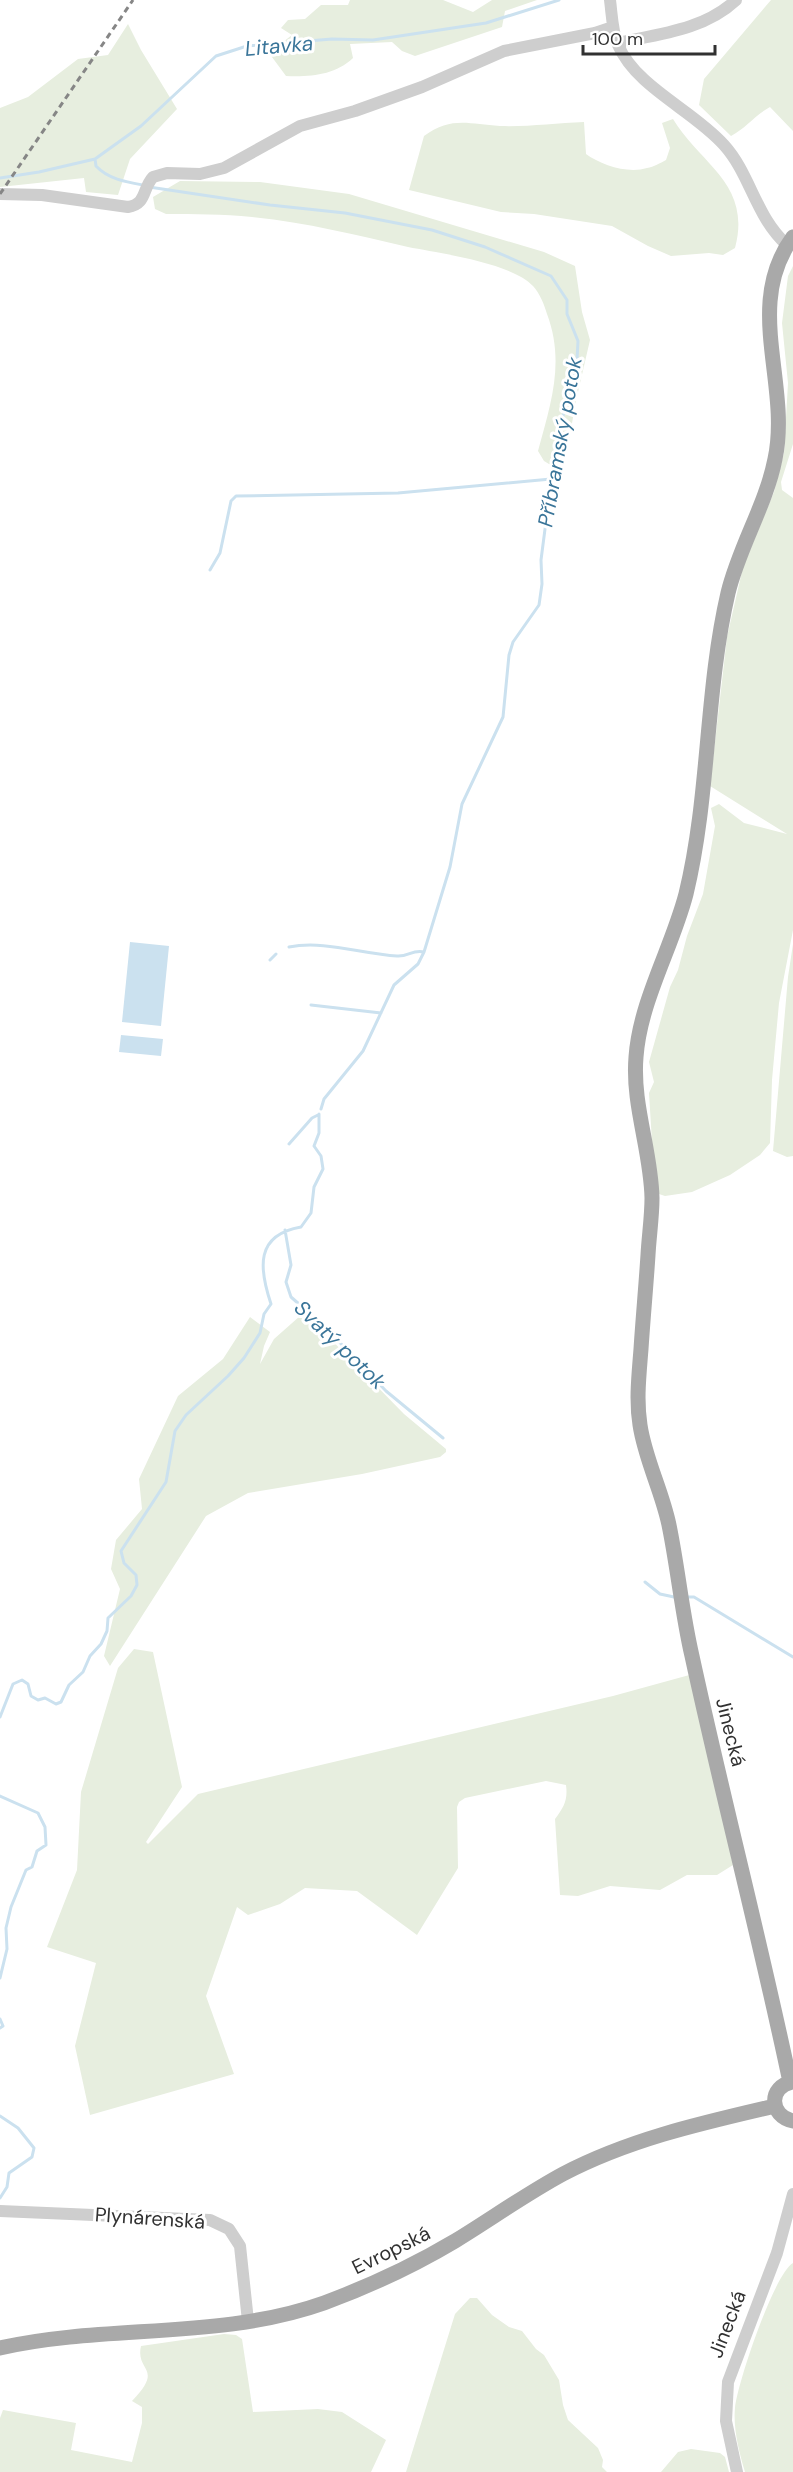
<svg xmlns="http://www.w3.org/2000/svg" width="793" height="2472" font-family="'DM Sans',sans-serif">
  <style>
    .green { fill: #e7eedf }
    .water { fill: #cbe1ef }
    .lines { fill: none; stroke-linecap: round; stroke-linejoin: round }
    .stream { stroke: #cbe1ef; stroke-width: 3 }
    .minor { stroke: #cecece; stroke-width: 12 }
    .major { stroke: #a9a9a9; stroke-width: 15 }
    .rail { stroke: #868686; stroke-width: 3; stroke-dasharray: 6 4.5; stroke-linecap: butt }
    .labels { text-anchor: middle; stroke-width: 6; stroke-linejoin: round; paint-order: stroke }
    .street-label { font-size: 20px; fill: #313131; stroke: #fff }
    .water-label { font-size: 21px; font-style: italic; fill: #3a7599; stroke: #fff }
  </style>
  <rect width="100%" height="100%" fill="#fff"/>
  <path class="green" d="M350,0H443L473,12L492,0H537L505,11L502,27L415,56L402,51L392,42L350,44L353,58C335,75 311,77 286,76L269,53L292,35L281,28L288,20L305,19L321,5H348Z
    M771,0H793V131L770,107C755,115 746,128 731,136L699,105L704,79Z
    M128,24L141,50L177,109L130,159L118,195L86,192L84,178L0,187V108L28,97L78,59L108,55Z
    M673,119C701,165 752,184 735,248L723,255L709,253L671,256L648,246L612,226L534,214L501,212L409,190L424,136C451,116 469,124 500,126C527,127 556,123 584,122L586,154C601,165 628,174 647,168C654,167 660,163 666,160L670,148L662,123Z
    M180,181L260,182L349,194L544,252L575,266L582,312L590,340L575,405L568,448L559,470L544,461L538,451C551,403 565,362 547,314C544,304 540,294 533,286C512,263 439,253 408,247C356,235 305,222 252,217C223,214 194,214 166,214L155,209L153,197Z
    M793,266V444L781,482L782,490L793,498V930L779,1003L772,1080L770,1143L760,1155L730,1175L692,1192L665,1196L659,1194L652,1142L649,1093L654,1082L649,1062L670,987L678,970L687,936L703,894L715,826L711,808L719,804L744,823L787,834L710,786L727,637L743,567L774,492L784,453L788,383L782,323L788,276Z
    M793,944V1156L787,1157L773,1151L788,977Z
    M300,1316H308L404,1414L446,1449V1452L440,1457L362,1474L248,1493L206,1516L110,1666L104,1656L120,1589L111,1569L116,1540L142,1509L139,1479L178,1396L223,1359L250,1317L270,1332L264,1346L260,1364L274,1339Z
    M134,1649L153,1652L182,1787L146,1842L148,1844L198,1794L613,1696L693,1674L733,1865L717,1875H687L660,1890L610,1886L578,1896L560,1895L555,1819C564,1807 568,1800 566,1785L546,1781L465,1798L459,1802L457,1807L458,1868L417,1935L357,1891L305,1888L280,1904L248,1915L237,1907L206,1996L234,2074L90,2115L75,2046L96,1963L47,1947L77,1870L81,1792L118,1668Z
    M793,2263V2472H745C739,2452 733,2428 735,2408C737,2384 774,2274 793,2263Z
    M470,2298H477L492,2315L509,2327L522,2331L536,2349L544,2355L559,2380L563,2405L568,2420L598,2448L603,2460L602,2467L607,2472H406L455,2314Z
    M224,2334L236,2335L242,2339L253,2412L318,2409L342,2412L386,2440L371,2472H0V2418L3,2410L76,2423L71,2450L132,2462L142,2423V2407L132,2401C165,2367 135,2372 141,2346Z
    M691,2449L720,2453L725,2457L729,2472H661L678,2452Z"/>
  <path class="water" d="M130,942L169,946L161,1026L122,1022Z
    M121,1035L163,1039L161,1056L119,1052Z"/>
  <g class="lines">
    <path class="stream" d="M95,159L96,166C108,179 126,182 143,185
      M0,178L39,172L95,159L141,126L216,56L247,46L332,39L373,40L486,23L559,0
      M149,187L270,205L345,213L432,230L485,247L551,276L567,300V314L578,341L577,360L556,444L541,560L542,584L539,605L513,642L509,655L503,717L462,804L450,867L424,952L418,964L394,985L363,1051L324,1099L321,1109
      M210,570L220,553L231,501L236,496L398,493L551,479
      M289,947C324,940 362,954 397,956C408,957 413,949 424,952
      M270,960L276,954
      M311,1005L381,1013
      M289,1144L312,1118L318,1115
      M285,1230L291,1265L286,1282L291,1297L324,1326L386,1391L443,1438
      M645,1582L660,1594L674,1597
      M686,1597H694L793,1657
      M0,1717L13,1684L22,1680L28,1684L31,1696L38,1700L45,1698L56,1704L61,1702L69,1685L83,1672L90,1656L101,1644L107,1631L108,1618L131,1596L137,1585L136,1575L124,1563L121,1551L166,1482L175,1431L186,1415L228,1376L244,1358L260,1333L264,1314L271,1304C259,1268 255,1235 301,1227L311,1213L314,1187L323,1169L321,1156L314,1146L319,1133V1114
      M0,1796L38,1813L45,1827L46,1845L37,1851L32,1867L26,1870L11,1907L6,1928L7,1949L0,1978
      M0,2019L3,2026L0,2028
      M0,2116L18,2128L34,2148L32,2157L9,2173L7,2187L0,2198"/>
    <path class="minor" d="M610,0C612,15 612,31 618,45C637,88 693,110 724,145C751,175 755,216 787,245
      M617,43C659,34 704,30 736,0
      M0,194L42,195L128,207C147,204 142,189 153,177L167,173L200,174L224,168L300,126L355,111L422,87L504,51L595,33L613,27
      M0,2211L210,2220L229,2229L240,2246L248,2321
      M737,2472L726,2421L728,2382L777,2253L793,2194"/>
    <path class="major" d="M790,2082C760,1939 723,1799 692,1656C682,1613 678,1569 669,1525C662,1491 645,1459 640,1425C636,1400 639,1375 641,1349C643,1318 646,1286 648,1255C649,1236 652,1217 652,1198C651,1150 632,1105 636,1057C640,1001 672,948 686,894C710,795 705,692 728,593C739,547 766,505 775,459C791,384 743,305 793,237
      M793,2082C768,2086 769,2116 793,2121
      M0,2348C106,2324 220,2340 324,2303C370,2286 413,2266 455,2241C491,2219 526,2194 563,2174C630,2139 702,2123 775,2106"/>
    <path class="rail" d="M0,194L133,0"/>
  </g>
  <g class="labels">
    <g class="street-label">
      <text transform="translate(731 1732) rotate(76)" y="7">Jinecká</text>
      <text transform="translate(150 2218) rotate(4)" y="7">Plynárenská</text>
      <text transform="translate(391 2250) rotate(-26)" y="7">Evropská</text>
      <text transform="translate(727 2324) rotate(-69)" y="7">Jinecká</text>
    </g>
    <g class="water-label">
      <text transform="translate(279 46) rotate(-5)" y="7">Litavka</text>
      <text transform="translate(560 442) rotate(-80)" y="7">Příbramský potok</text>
      <text transform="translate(340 1345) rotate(44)" y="7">Svatý potok</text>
    </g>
  </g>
  <path d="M583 45v9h132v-9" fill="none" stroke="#313131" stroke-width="3"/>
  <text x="592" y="45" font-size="18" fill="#313131" stroke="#ffffff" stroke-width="4.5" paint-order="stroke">100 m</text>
</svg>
